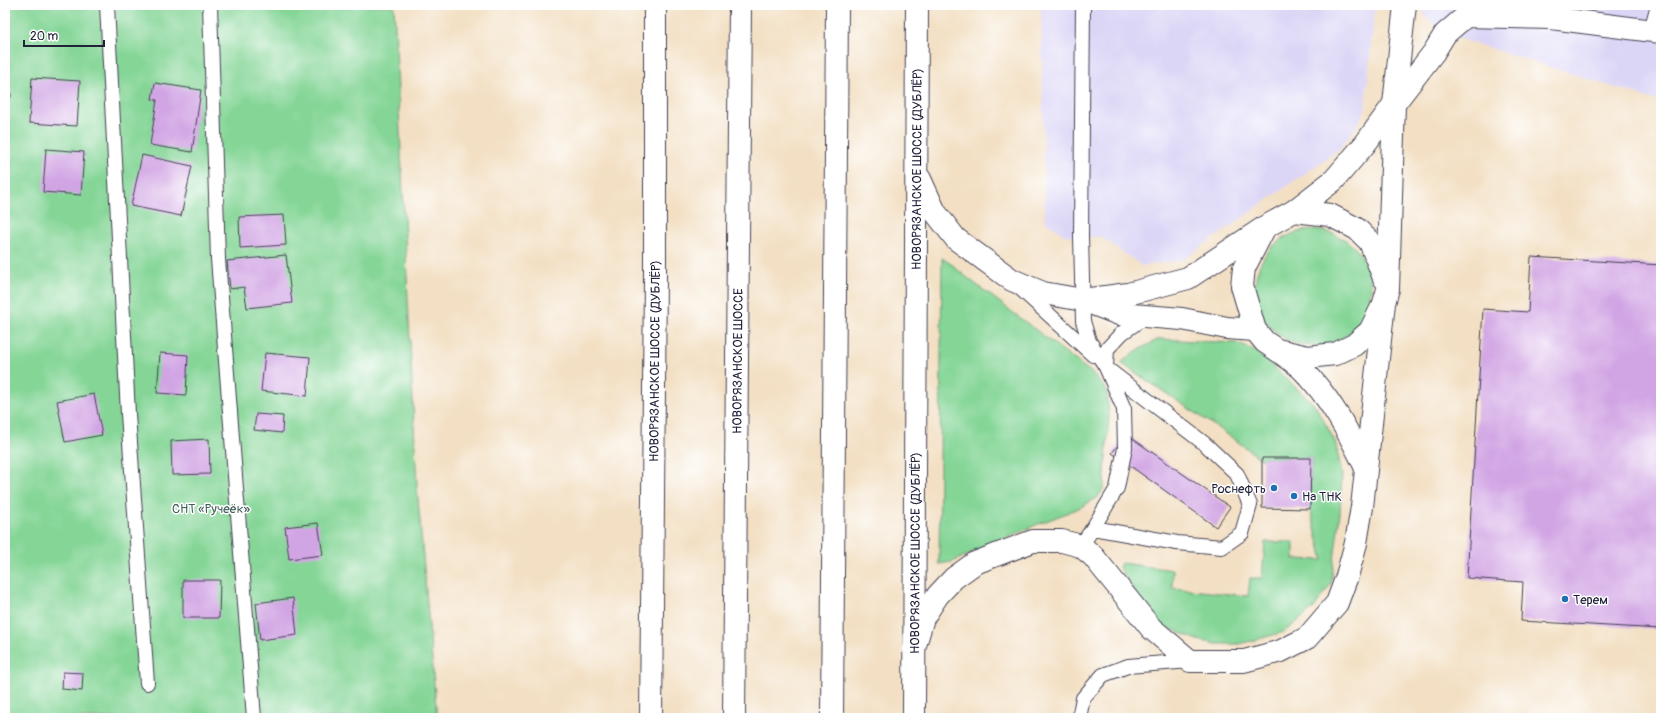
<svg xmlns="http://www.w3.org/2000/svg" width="1666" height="723" font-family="Pangolin,sans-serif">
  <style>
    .built { fill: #dcd6f6 }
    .green { fill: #84d596; stroke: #537c68 }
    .building { fill: #d1a5e4 }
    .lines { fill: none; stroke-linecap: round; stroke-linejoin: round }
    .lane-casing { stroke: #413e50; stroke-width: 16 }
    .street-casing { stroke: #413e50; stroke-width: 24 }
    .secondary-casing { stroke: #413e50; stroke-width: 24 }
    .highway-casing { stroke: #413e50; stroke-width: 24 }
    .lane { stroke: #fff; stroke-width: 14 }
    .street { stroke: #fff; stroke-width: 22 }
    .secondary { stroke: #fff; stroke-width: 22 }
    .highway { stroke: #fff; stroke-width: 22 }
    .poi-dot { fill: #1f6fb2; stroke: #fff; stroke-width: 1.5 }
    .labels { text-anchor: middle; stroke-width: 3; stroke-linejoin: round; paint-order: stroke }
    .street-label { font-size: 13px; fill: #22223b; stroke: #fff }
    .poi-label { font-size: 13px; fill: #22223b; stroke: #fff; text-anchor: start }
    .park-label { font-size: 13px; fill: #44615b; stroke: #fff }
  </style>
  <rect width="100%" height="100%" fill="#fff"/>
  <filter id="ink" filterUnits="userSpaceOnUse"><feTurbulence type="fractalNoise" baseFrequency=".025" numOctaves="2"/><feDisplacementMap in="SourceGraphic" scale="8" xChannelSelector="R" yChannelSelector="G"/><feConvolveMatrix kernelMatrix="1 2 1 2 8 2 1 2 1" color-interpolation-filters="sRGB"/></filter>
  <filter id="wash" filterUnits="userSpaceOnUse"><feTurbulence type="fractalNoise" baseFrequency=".012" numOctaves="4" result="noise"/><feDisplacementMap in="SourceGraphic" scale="16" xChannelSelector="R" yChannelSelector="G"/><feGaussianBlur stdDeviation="0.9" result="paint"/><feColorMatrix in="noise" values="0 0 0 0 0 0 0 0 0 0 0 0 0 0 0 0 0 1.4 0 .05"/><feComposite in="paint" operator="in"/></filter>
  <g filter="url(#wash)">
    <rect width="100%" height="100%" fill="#f3e0c4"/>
    <path class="built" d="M1041,5H1375L1365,110L1355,129L1338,150L1183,260L1142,266L1101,237L1066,236L1045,221Z
      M1425,5H1661V102L1445,34L1424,16Z"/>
    <path class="green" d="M5,5H394L417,487L437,718H5Z
      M1255 288a58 58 0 1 1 116 0a58 58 0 1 1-116 0Z
      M942,258L954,266L960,272L1092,373L1107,391L1109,416L1104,488L1097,498L1077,509L1036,525L952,562L939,564Z
      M1159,339L1236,343L1256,351L1315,405L1335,441L1342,474L1340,513L1331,584L1313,609L1284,632L1240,644H1216L1198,640L1161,625L1134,591L1119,567L1121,563L1173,570L1172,588L1248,596L1250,578H1262L1265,542H1294V559L1323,560L1310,509L1311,458H1263L1269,465L1234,439L1121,363L1136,351Z"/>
    <g id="blocks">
      <path class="building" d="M5,63H8L11,97L5,98Z
        M32,78L80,81L77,126L29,123Z
        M155,83L201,90L192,152L150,145L157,100L152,99Z
        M46,149L84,152L81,195L43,192Z
        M142,155L192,166L181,216L131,206Z
        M284,215L286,245L240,248L239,217Z
        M286,255L292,303L247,308L244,287L230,289L227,261Z
        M1531,257L1661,265V629L1521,621L1523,582L1467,578L1483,309L1528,312Z
        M160,353L188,355L186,395L157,393Z
        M265,353L310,357L307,396L261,391Z
        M94,394L102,435L65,442L57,401Z
        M256,414L283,416L282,433L254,430Z
        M1126,434L1230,507L1216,527L1112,453Z
        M209,439L210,474L172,475L171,441Z
        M1262,458H1311L1310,509L1262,508Z
        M318,523L323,555L289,559L285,527Z
        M183,580H220L219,618H183Z
        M293,598L297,635L260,640L256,603Z
        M63,672L83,673L82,691L62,689Z"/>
    </g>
  </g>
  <g filter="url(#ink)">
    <use href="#blocks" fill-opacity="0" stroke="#413e50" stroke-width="1"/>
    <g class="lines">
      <g class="lane-casing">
        <path id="lane" d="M107,5L128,414L147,683
          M210,5L218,259L254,718
          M1083,5L1081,235L1083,321L1089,341L1106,367L1124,409L1125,448L1117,488L1093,528
          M1651,30L1658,5
          M1021,289L1093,355
          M1106,367L1107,349L1122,333L1146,316
          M1081,546L1093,528L1177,543L1222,547L1242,533L1250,505L1237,474L1205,444L1110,371
          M1079,718L1083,698L1103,675L1128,666L1190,661"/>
      </g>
      <g class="street-casing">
        <g id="street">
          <path d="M1394,104L1434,52L1445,34L1466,16L1551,18L1661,32"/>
          <path d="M1083,300L1119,314L1182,319L1227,328L1255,330"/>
          <path d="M1277,350C1285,356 1294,362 1302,369C1330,397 1349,433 1366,468"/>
          <path id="s1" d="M651,718L655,277V5"/>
        </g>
      </g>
      <g class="secondary-casing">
        <g id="secondary">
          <path d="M920,179L935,212L956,239L1012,280L1043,293L1083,300L1128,294L1188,278L1265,227L1294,211L1334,180L1365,144L1394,104"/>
          <path d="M1294,211L1330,215L1357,229L1370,242L1384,278"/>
          <path d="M1265,227L1244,268L1242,286L1255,330L1265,342L1277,350L1308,357L1335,354L1354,345L1370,331L1381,309"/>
          <path d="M914,649L923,618L938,595L954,578L975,563L1033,541H1062L1081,546L1093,556L1151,628L1190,661H1244L1281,651L1307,638L1337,603L1347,576L1356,543L1362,507L1384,303L1388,289L1394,104L1405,5"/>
          <path id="s2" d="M914,718L917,5"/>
        </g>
      </g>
      <g class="highway-casing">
        <g id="highway">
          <path id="s3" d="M734,718L740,5"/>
          <path d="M832,718L837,5"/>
        </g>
      </g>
      <use href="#lane" class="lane"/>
      <use href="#street" class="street"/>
      <use href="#secondary" class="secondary"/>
      <use href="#highway" class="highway"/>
    </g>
  </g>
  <g class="poi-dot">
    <circle cx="1274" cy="488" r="4"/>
    <circle cx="1294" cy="496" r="4"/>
    <circle cx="1565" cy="599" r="4"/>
  </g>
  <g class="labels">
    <g class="street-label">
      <text dy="5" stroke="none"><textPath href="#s2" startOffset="549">НОВОРЯЗАНСКОЕ ШОССЕ (ДУБЛЁР)</textPath></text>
      <text dy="5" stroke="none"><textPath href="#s3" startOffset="357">НОВОРЯЗАНСКОЕ ШОССЕ</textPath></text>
      <text dy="5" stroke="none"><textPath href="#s1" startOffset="357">НОВОРЯЗАНСКОЕ ШОССЕ (ДУБЛЁР)</textPath></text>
      <text dy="5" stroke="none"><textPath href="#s2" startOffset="165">НОВОРЯЗАНСКОЕ ШОССЕ (ДУБЛЁР)</textPath></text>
    </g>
    <g class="poi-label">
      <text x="1266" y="493" text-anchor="end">Роснефть</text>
      <text x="1302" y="501">На ТНК</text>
      <text x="1573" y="604">Терем</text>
    </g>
    <g class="park-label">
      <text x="211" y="513">СНТ «Ручеёк»</text>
    </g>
  </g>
  <rect width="1666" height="723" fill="none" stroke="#fff" stroke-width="20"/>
  <path d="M24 40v6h80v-6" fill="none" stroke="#22223b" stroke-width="2"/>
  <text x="30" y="40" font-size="12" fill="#22223b" stroke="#ffffff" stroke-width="3" paint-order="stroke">20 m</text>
</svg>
